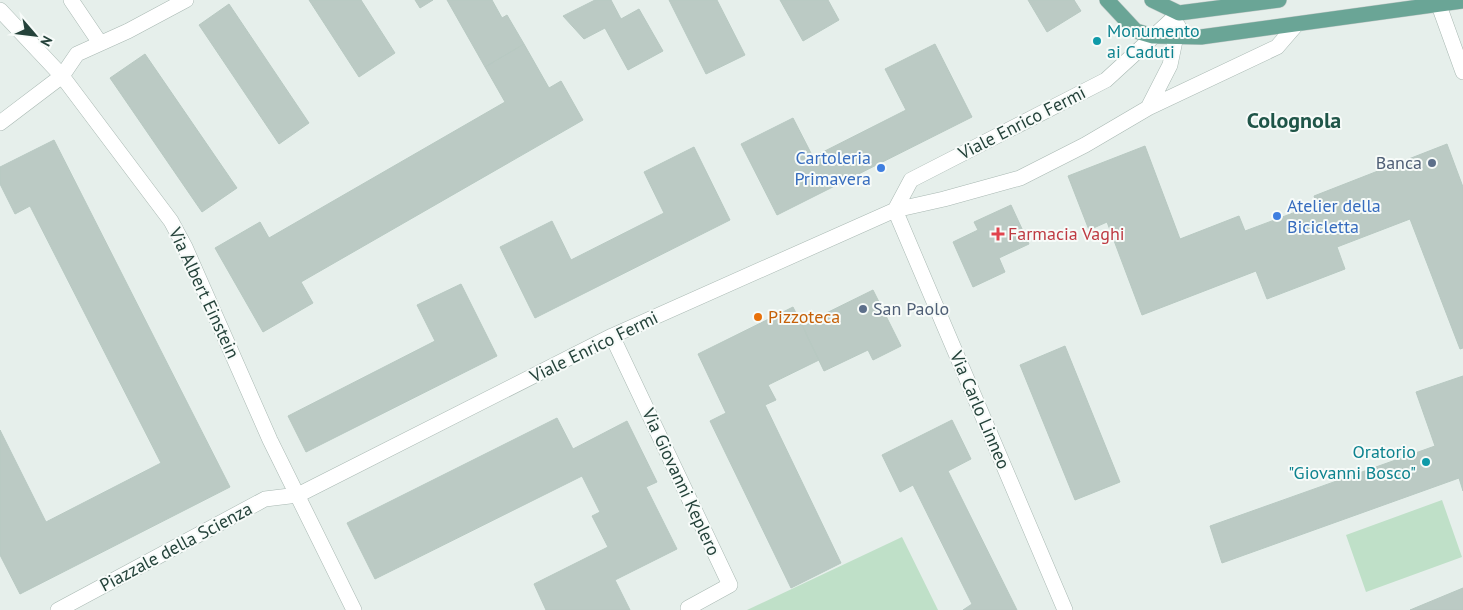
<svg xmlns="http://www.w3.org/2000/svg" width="1463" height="610" font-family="'PT Sans',sans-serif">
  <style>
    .green { fill: #bfe0c8 }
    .building { fill: #bbcac4; stroke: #b8c9c2 }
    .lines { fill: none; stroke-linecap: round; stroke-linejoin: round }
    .minor-casing { stroke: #a8b8b2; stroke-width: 16 }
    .major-casing { stroke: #c2cac8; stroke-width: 16 }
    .minor { stroke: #fff; stroke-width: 15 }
    .major { stroke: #6aa596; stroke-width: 15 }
    .culture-dot { fill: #0f9aa8; stroke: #f7fbf9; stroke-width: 2 }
    .service-dot { fill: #5c6f8a; stroke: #f7fbf9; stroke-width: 2 }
    .shop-dot { fill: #3f7fe0; stroke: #f7fbf9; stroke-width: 2 }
    .health-dot { fill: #e0444e; stroke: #f7fbf9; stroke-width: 2 }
    .food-dot { fill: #e8710a; stroke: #f7fbf9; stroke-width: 2 }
    .labels { text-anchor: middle; stroke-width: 4; stroke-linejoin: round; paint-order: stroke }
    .culture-label { font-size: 18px; fill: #0d838f; stroke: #f7fbf9; text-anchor: start }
    .street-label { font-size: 18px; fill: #24423a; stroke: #f7fbf9 }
    .shop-label { font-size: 18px; fill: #366cbe; stroke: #f7fbf9; text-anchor: end }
    .service-label { font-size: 18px; fill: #4e5e75; stroke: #f7fbf9; text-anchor: end }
    .health-label { font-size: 18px; fill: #be3a42; stroke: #f7fbf9; text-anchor: start }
    .food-label { font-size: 18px; fill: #c56008; stroke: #f7fbf9; text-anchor: start }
    .district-label { font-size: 22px; font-weight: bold; fill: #1f5548; stroke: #f7fbf9 }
  </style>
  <rect width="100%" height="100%" fill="#e6efeb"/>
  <path class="green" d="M1442,500L1462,557L1366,592L1346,535Z
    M902,537L938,610H747Z"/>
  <path class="building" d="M309,0H361L395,53L359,77Z
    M415,0H433L420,8Z
    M447,0H492L502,18L507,15L524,44L485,67Z
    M595,0H611L621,19L639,9L663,51L628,70L605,28L584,39L563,16Z
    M669,0H717L745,55L706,74Z
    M780,0H828L839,20L803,41Z
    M1028,0H1074L1081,11L1047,32Z
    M229,4L309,123L279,144L199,25Z
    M524,44L549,88L561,81L583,120L301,282L313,303L263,332L215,248L260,222L269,238L505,102L485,67Z
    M935,44L972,117L777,215L741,144L793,118L813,157L906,110L885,69Z
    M145,54L237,188L202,212L110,78Z
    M54,140L230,487L20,594L0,555V430L46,522L161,463L30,206L15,214L0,184V167Z
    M1447,144L1463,187V348L1460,349L1410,219L1337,247L1345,269L1267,299L1256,271L1142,315L1107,222L1089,230L1068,176L1145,146L1180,239L1239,216L1245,231L1317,204L1314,196Z
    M694,147L730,220L535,318L500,247L552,221L571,260L664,213L644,172Z
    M1011,205L1029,244L999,258L1005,272L973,287L953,242L978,230L974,222Z
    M461,284L497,356L306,452L288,416L435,341L417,305Z
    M873,290L901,346L873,360L868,350L824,371L802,325Z
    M793,307L819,360L768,385L776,400L765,405L841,563L791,588L710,421L726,413L698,354Z
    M1065,346L1120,482L1075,500L1020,365Z
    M1463,376V491L1459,478L1222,563L1210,526L1435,446L1416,392Z
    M557,418L573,449L627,421L657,482L646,487L677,549L615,580L630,610H546L534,584L608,547L592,516L600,512L582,476L375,579L347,523Z
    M952,420L971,459L948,471L1017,610H963L972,604L913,485L900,492L882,455Z
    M1463,588V610H1410Z"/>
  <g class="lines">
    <g class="minor-casing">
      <path id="minor" d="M71,0L100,43
        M1437,0L1463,72
        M0,10L62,76L171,221L185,247L270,440L354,610
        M1148,108L1170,65L1178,26
        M0,123L62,76L77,54L128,31L186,0
        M895,210L1065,610
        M895,210L911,180L1106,80L1179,13
        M612,336L730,585L688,608
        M58,610L265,499L298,495L612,336L895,210L944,199L1020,178L1085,145L1148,108L1277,47L1296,25"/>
    </g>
    <g class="major-casing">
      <path id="major" d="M1107,0L1136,31L1153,36L1201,37L1463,1
        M1152,0L1179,13L1279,0"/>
    </g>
    <use href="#minor" class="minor"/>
    <use href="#major" class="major"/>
  </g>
  <g class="culture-dot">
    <circle cx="1097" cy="41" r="5"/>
    <circle cx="1426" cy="462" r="5"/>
  </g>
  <g class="service-dot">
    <circle cx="1432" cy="163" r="5"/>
    <circle cx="863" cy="309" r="5"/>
  </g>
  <g class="shop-dot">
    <circle cx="881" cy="168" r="5"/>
    <circle cx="1277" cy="216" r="5"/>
  </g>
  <path class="health-dot" d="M995.5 226.5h5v5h5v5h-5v5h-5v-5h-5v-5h5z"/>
  <circle class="food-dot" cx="758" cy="317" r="5"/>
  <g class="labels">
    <g class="culture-label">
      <text x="1107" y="37">Monumento<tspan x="1107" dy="21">ai Caduti</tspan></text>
      <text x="1416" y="458" text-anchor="end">Oratorio<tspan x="1416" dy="21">"Giovanni Bosco"</tspan></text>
    </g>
    <g class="street-label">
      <text transform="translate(1022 123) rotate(-27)" y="6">Viale Enrico Fermi</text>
      <text transform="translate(204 293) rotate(65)" y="6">Via Albert Einstein</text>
      <text transform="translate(594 347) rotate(-26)" y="6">Viale Enrico Fermi</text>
      <text transform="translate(980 410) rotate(67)" y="6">Via Carlo Linneo</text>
      <text transform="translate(681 482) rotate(65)" y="6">Via Giovanni Keplero</text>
      <text transform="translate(176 547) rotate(-28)" y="6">Piazzale della Scienza</text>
    </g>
    <g class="shop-label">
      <text x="871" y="164">Cartoleria<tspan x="871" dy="21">Primavera</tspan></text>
      <text x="1287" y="212" text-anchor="start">Atelier della<tspan x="1287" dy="21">Bicicletta</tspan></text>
    </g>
    <g class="service-label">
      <text x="1422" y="169">Banca</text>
      <text x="873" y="315" text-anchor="start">San Paolo</text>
    </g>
    <g class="health-label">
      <text x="1008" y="240">Farmacia Vaghi</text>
    </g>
    <g class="food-label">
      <text x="768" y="323">Pizzoteca</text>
    </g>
    <g class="district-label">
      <text x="1294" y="128">Colognola</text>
    </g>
  </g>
  <g transform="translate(35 35) rotate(118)" stroke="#f7fbf9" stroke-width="4" paint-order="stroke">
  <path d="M0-4L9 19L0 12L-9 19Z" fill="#24423a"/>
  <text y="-8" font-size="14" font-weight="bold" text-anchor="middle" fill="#24423a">N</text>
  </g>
</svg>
